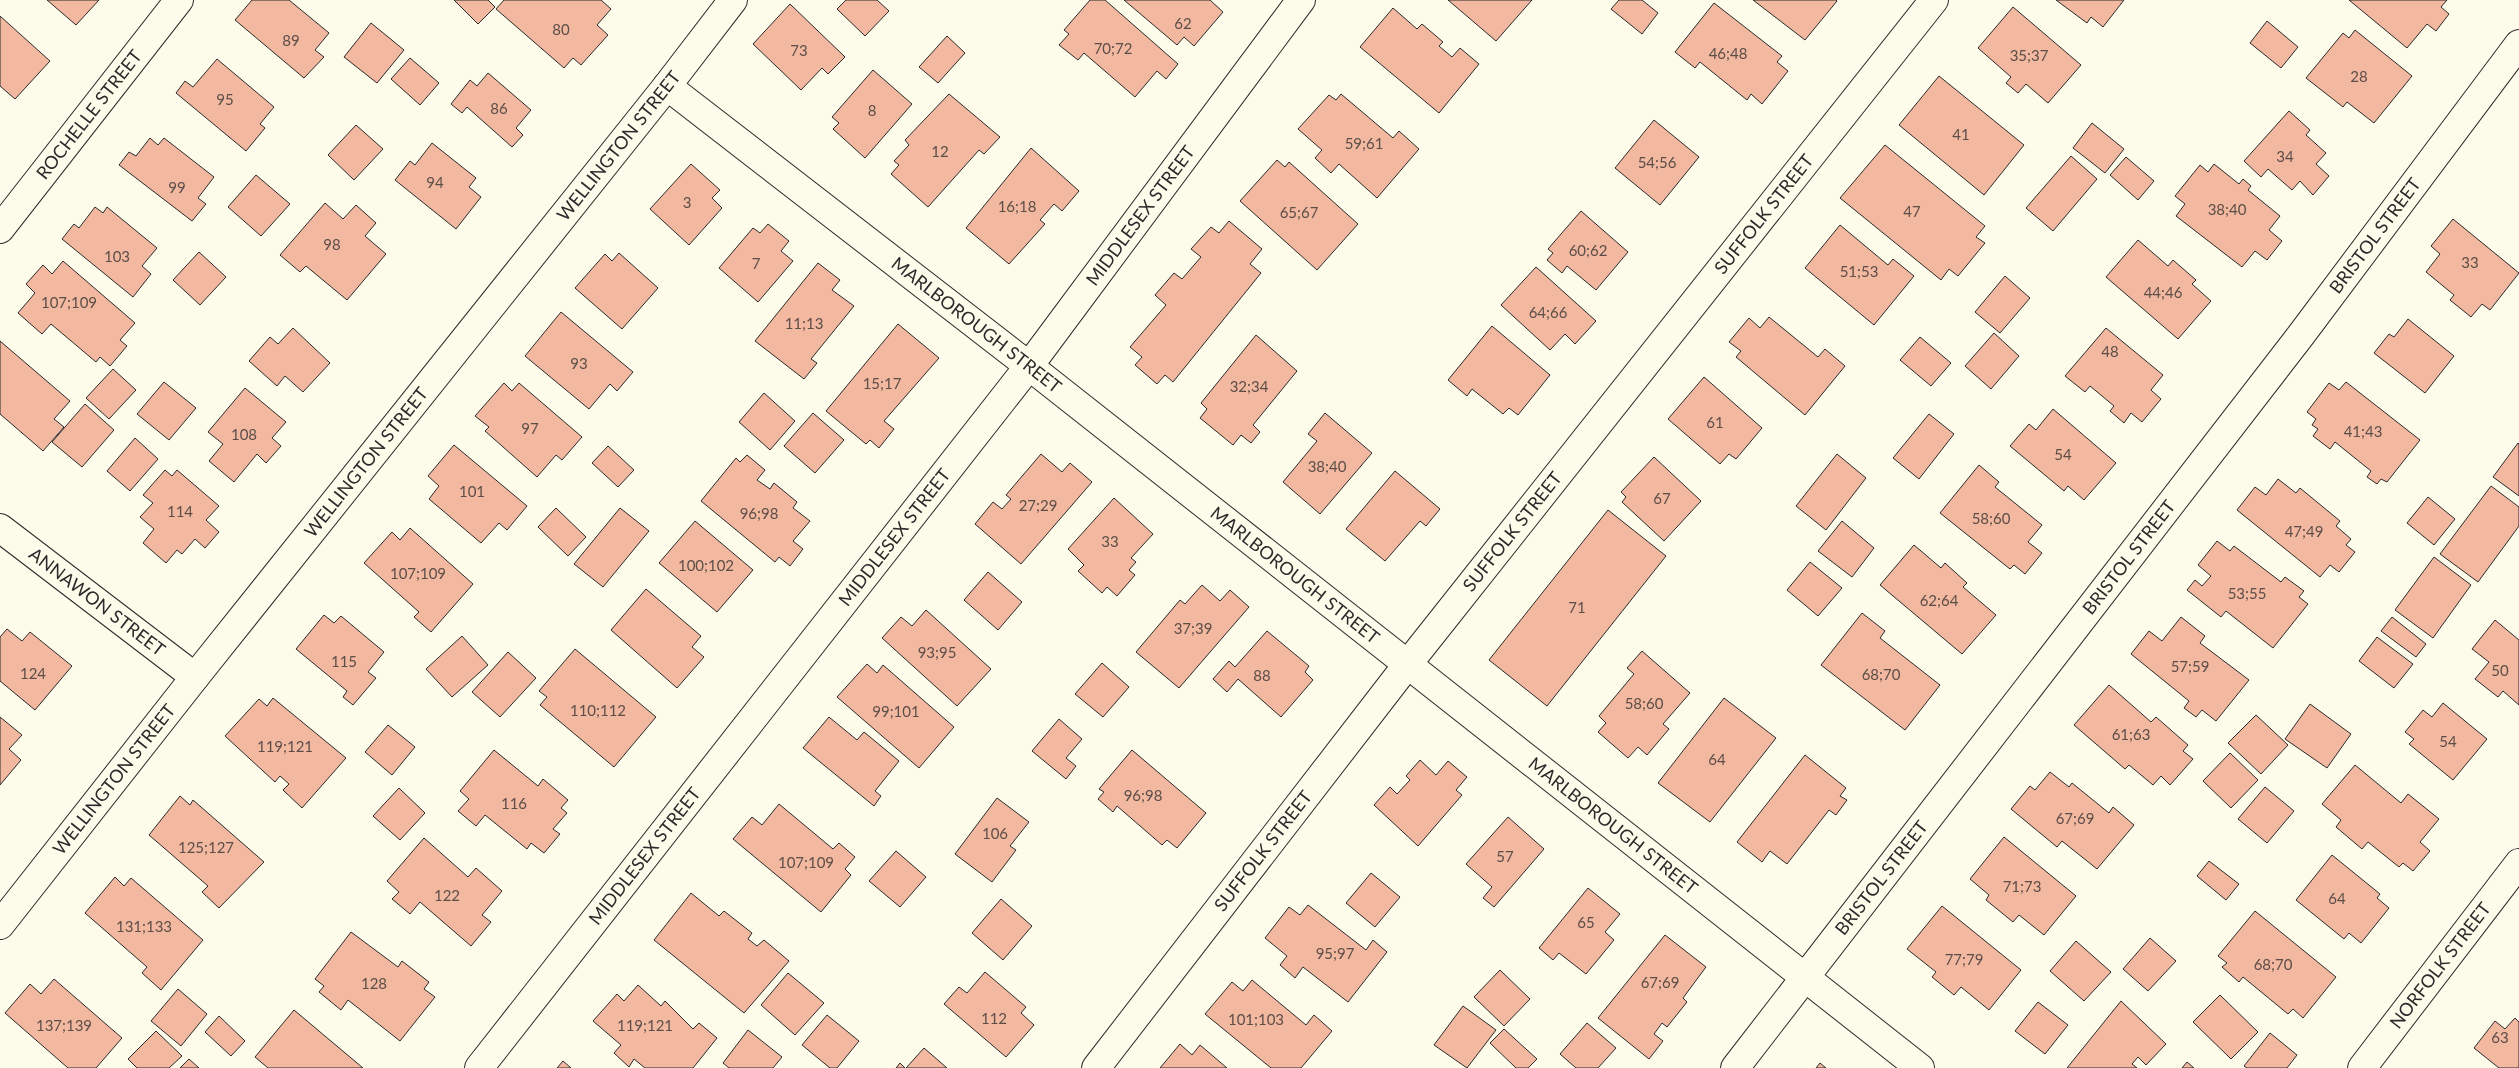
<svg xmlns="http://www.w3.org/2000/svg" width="2519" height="1068" font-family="Lato,sans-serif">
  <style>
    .building { fill: #f2b8a0; stroke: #2b2b2b }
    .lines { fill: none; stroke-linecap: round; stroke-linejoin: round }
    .minor-casing { stroke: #2b2b2b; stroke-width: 30 }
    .minor { stroke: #fdfbea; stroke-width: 28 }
    .labels { text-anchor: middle; stroke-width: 4; stroke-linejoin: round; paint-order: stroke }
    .number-label { font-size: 15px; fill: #5d4e48 }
    .street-label { font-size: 18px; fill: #2b2b2b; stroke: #fdfbea }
  </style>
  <rect width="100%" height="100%" fill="#fdfbea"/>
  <path class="building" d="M47,0H99L76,25Z
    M252,0H289L329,33L315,50L324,57L304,78L235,20Z
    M454,0H488L495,7L478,24Z
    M504,0H601L611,9L597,25L608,35L581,65L573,58L564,68L496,9Z
    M846,0H877L889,11L865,36L837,9Z
    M1090,0H1105L1178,64L1166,79L1157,71L1135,97L1084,53L1078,60L1059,45L1069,34L1064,30Z
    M1124,0H1210L1223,12L1194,46L1184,37L1177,45Z
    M1448,0H1532L1496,41Z
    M1619,0H1642L1658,13L1642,34L1611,9Z
    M1753,0H1836L1837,1L1805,40Z
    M2056,0H2124L2103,27L2091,17L2087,23Z
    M2349,0H2447L2441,7L2449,14L2436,31L2427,24L2407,48Z
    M1714,3L1782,56L1777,62L1788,71L1762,104L1751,94L1747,100L1700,62L1695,68L1675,52Z
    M790,4L845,57L828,74L822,68L801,90L753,44Z
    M2013,7L2081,65L2048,103L2026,84L2018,93L2006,83L2011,77L1978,48Z
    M1393,8L1417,29L1422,24L1443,42L1439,46L1452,57L1460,48L1479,64L1439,113L1360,47Z
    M0,16L50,61L15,99L0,86Z
    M2267,21L2298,47L2281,68L2250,43Z
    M371,23L404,50L377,83L344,57Z
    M2355,30L2412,76L2374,123L2347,102L2343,107L2306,78L2343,33L2349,38Z
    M947,36L965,53L938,83L919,67Z
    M410,58L439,83L420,105L391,79Z
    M217,59L274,107L260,124L265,128L246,151L176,93L185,81L193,87Z
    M873,70L912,104L865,158L833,129L839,123L832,117Z
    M488,73L531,110L516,128L523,135L512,147L467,107L462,113L451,104L470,80L477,86Z
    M1939,76L2024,145L1984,195L1899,125Z
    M949,94L1000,137L984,154L979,150L928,207L891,174L899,165L894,161L909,145L905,140Z
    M1341,94L1393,138L1399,131L1419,149L1377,198L1339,164L1331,173L1315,158L1322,150L1298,129L1329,95L1336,100Z
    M2289,111L2310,130L2306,135L2326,153L2316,164L2329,176L2313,195L2300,181L2292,190L2268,169L2261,177L2244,161Z
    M1654,120L1699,157L1660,205L1615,168Z
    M2092,123L2124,149L2105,173L2073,148Z
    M356,125L383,149L354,180L328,155Z
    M150,138L158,145L164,138L214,177L198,198L206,204L192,221L119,165L129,152L136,156Z
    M432,143L476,178L469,187L481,197L456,229L395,180L410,161L415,165Z
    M1885,145L1985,226L1976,237L1985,243L1958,276L1949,269L1941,280L1840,198Z
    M1031,148L1079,191L1062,211L1054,204L1040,220L1045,224L1009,264L966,228Z
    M2071,156L2097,179L2053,231L2026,208Z
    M2126,157L2154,181L2138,200L2110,175Z
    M1277,160L1285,167L1289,162L1358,224L1317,270L1240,201Z
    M691,164L720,190L712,198L722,208L689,245L650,209Z
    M2214,164L2239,184L2243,179L2251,186L2248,190L2280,216L2269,230L2282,241L2267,260L2255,251L2242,267L2176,216L2185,204L2175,196L2200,165L2208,172Z
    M256,175L290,204L261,236L228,207Z
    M325,203L343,219L356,205L376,223L365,236L386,254L347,300L306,266L300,272L280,255Z
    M95,207L103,213L107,207L157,248L142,266L151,274L133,297L62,239L74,224L79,228Z
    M1581,211L1628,252L1596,290L1567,266L1562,273L1547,260L1553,253L1548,249Z
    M2453,219L2519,273L2490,310L2482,304L2471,317L2450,300L2454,295L2426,272L2440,254L2431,246Z
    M1229,221L1262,249L1250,264L1261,273L1173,382L1165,375L1157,384L1135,365L1142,357L1130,347L1166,305L1155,295L1174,273L1182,279L1201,257L1191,249L1211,227L1219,233Z
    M768,224L789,241L781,251L793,261L758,302L719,268L753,228L760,233Z
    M1840,225L1888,265L1893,259L1914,276L1874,325L1805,268Z
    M2138,240L2168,266L2173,260L2196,280L2192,284L2211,301L2178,339L2106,277Z
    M199,252L226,277L200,305L173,280Z
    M619,253L658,288L622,329L575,288L605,254L612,261Z
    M63,261L135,323L120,340L127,346L110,366L100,357L96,362L51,324L42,334L18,313L35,293L26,284L43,265L52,274Z
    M818,263L840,280L832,290L854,306L811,359L817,363L804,379L755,341Z
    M1536,267L1596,321L1575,344L1565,334L1550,350L1501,305Z
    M2005,276L2030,298L2000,333L1975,312Z
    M561,312L633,372L617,391L610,384L589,409L525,356Z
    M1769,317L1818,357L1825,349L1845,366L1805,415L1736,357L1741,351L1729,342L1749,318L1760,328Z
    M2408,319L2454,356L2425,393L2374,353L2389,334L2394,337Z
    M898,324L939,358L884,421L894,429L879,448L870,440L866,444L826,411Z
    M1492,326L1550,375L1518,415L1509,408L1503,414L1472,389L1467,396L1448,380Z
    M293,328L330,363L303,392L285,376L277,386L249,361L270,337L278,344Z
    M2106,328L2163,375L2151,390L2161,399L2142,422L2131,413L2124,423L2110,411L2114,406L2090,386L2085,392L2065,376Z
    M1994,333L2019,356L1991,389L1965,366Z
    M1256,335L1297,371L1253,425L1260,432L1251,443L1241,435L1233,445L1200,418L1207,409L1201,403Z
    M1920,337L1951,363L1931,386L1900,360Z
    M0,341L70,401L54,419L64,427L43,451L0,414Z
    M113,369L136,390L109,419L86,398Z
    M1704,377L1762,428L1736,459L1729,454L1720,464L1668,419Z
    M164,382L196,408L169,440L137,414Z
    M2346,382L2420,440L2387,482L2381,479L2377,484L2367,477L2371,471L2335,442L2330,449L2313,436L2318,429L2312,425L2316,419L2307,412L2329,383L2339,390Z
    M504,383L512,391L519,383L582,437L562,460L556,455L537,477L485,431L489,427L475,416Z
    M245,388L286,422L272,438L281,446L266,463L257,454L234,482L209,461L223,444L208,432Z
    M764,393L795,421L770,450L739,422Z
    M85,404L114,430L82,467L52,442Z
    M2053,409L2116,463L2084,500L2068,486L2064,491L2010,446L2029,424L2036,430Z
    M813,413L844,440L815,473L784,446Z
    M1325,413L1372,453L1320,514L1283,482L1317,441L1308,434Z
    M1929,414L1954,434L1919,479L1893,458Z
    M135,438L158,459L130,491L107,471Z
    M2518,443L2519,444V496L2493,477Z
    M454,445L527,506L507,530L499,523L481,543L429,499L439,486L428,476Z
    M608,446L634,470L618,487L592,463Z
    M1041,454L1062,472L1070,463L1092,482L1021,564L975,524L993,502L1002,509L1011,499L1006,495Z
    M1837,454L1866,478L1826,530L1796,506Z
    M747,455L765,470L757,480L770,489L774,483L797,502L793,508L810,521L793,541L803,549L790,566L779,557L775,562L701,501L736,458L740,462Z
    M1654,457L1701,501L1664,541L1622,502L1626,497L1621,492Z
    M1979,465L1999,482L1995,487L2042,525L2028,542L2042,553L2025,574L2014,565L2010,569L1940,513Z
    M165,470L172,476L177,470L219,506L206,520L219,532L205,548L195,539L182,554L177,550L166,563L143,543L154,529L140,517L153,503L143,495Z
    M1395,471L1440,509L1426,526L1420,521L1385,561L1346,529Z
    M2278,479L2296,493L2300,488L2340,521L2336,526L2351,539L2346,545L2355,552L2339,572L2330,565L2320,577L2237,510L2255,487L2266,495Z
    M2491,486L2519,507V526L2478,582L2440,554Z
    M2428,497L2455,519L2434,545L2407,523Z
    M1114,498L1153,534L1131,558L1136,562L1129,570L1135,575L1117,596L1107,587L1102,593L1078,571L1084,565L1068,549Z
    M556,508L586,537L568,556L538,527Z
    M620,508L649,531L603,587L574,564Z
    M1608,510L1666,556L1547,706L1489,660Z
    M695,521L753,570L717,612L659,563Z
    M1842,521L1874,548L1852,577L1818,551Z
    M410,528L473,584L431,632L414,617L419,612L364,563L392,532L400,540Z
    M2217,541L2230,551L2234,546L2281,582L2285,577L2304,591L2299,597L2308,604L2273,648L2226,611L2221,617L2187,590L2195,580L2202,586L2211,576L2198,565Z
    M1914,545L1941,568L1945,563L1967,583L1963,587L1996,615L1962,654L1880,585Z
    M2434,557L2471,585L2433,638L2395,610Z
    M1810,562L1842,588L1818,616L1787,590Z
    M988,572L1022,602L998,630L964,600Z
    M1202,585L1220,601L1230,590L1249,607L1179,688L1136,652L1180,600L1185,604Z
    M646,589L701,636L692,647L704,657L677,688L611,630Z
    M926,610L991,669L957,706L882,638L901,617L912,626Z
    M1862,613L1885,631L1880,638L1940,685L1905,730L1821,665Z
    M324,615L334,623L341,616L384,652L368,672L376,678L353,705L343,697L347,691L296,649Z
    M2181,617L2205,636L2200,643L2249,680L2216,721L2202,710L2196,717L2184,708L2189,701L2131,654L2149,631L2162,641Z
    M2392,617L2426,644L2416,657L2381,631Z
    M2495,620L2519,640V705L2503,691L2498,697L2475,679L2489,662L2472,649Z
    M7,629L22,641L30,632L72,666L35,710L0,681V637Z
    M1267,631L1309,666L1305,672L1313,680L1281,717L1238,679L1227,692L1213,679L1229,661L1235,667Z
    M462,636L488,665L452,697L426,669Z
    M2377,637L2413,664L2394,688L2359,661Z
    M575,649L656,717L614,767L540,705L547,697L539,691Z
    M1642,651L1690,693L1663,724L1669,729L1647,755L1638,747L1628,758L1598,732L1606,723L1599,716L1634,674L1627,668Z
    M508,652L536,678L500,717L472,692Z
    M1102,663L1129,687L1103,717L1075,694Z
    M867,664L877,673L883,665L954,727L919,768L837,697Z
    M2109,685L2151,722L2156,717L2188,745L2183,751L2193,759L2170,785L2161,776L2153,785L2129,765L2125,769L2074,725Z
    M273,698L346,758L302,808L283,790L289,784L280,776L275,782L225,736L259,699L267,706Z
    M1724,698L1776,738L1710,822L1658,783Z
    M2443,703L2487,739L2453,780L2409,744L2414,739L2405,732L2423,710L2432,717Z
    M2310,704L2351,734L2327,768L2285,739Z
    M2256,715L2288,745L2261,774L2228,743Z
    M0,717L22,735L9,749L21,760L0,785Z
    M829,717L857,740L864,732L899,761L875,791L881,796L874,806L803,748Z
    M1059,719L1082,739L1066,758L1076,766L1066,779L1032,751Z
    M388,725L415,747L392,775L365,752Z
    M494,750L538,786L543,779L568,800L561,808L567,813L553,829L560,834L544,853L531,843L527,849L485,815L476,826L458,811L469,799L460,791Z
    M1132,750L1206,813L1177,848L1167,840L1162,845L1117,806L1113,812L1098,799L1104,792L1099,789Z
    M2230,753L2258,780L2231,808L2203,781Z
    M1805,755L1846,788L1840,796L1847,800L1836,815L1829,810L1787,864L1770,851L1762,862L1737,842Z
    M1420,760L1436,775L1448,761L1467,777L1456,790L1462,795L1418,846L1374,805L1390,787L1397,794L1410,780L1406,776Z
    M2355,765L2401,803L2408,794L2439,819L2420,842L2430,851L2413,871L2403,863L2399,867L2368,842L2362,849L2336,827L2341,820L2322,804Z
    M2050,772L2069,787L2072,783L2109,813L2113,807L2134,825L2097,869L2062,841L2057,847L2011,809L2030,786L2035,790Z
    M2265,787L2294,811L2267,843L2238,819Z
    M399,788L425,813L400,840L373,816Z
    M180,796L190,805L193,800L264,862L219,908L202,892L208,886L149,835Z
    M997,798L1029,822L1010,846L1016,850L992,882L955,854Z
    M779,804L833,849L839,843L855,857L845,869L851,875L821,912L733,839L752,817L762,825Z
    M1508,817L1544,849L1494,907L1483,898L1492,887L1466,864Z
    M2004,837L2076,896L2044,935L2019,915L2013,922L1986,900L1989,895L1970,879Z
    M424,838L468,877L476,868L502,891L482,915L491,922L471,946L420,902L410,914L392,899L399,892L387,881Z
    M896,851L926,877L900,907L869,881Z
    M2332,855L2380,894L2377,898L2389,908L2361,943L2349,933L2344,939L2296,900Z
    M2209,861L2239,884L2226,900L2197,876Z
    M1371,873L1400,897L1375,927L1346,903Z
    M115,877L124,886L131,878L203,940L161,990L142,973L147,967L85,913Z
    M1588,888L1620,914L1605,932L1614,940L1586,974L1559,953L1553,960L1539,948Z
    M691,893L719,916L724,911L752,933L748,939L757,946L764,940L789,961L744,1013L654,940Z
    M1001,899L1032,926L1003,960L972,933Z
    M1308,905L1366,950L1373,940L1387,952L1348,1002L1303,967L1295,978L1280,965L1287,956L1265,938L1289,907L1300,915Z
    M1942,906L2021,970L1989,1010L1961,987L1954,995L1932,977L1936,972L1907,949Z
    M2255,911L2336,977L2303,1018L2293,1009L2288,1014L2243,977L2239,982L2222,967L2227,963L2218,956Z
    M351,932L398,967L402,961L429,982L424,989L435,997L400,1041L348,1000L341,1010L319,992L324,986L315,979Z
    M1665,935L1706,967L1683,998L1687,1002L1667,1027L1662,1023L1654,1034L1663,1041L1649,1059L1598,1018Z
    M2150,938L2176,961L2148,991L2123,969Z
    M2076,941L2111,972L2084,1001L2050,971Z
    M1500,970L1530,999L1504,1026L1474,997Z
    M985,972L1026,1007L1021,1013L1034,1025L1006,1057L944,1004L959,987L967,993Z
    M788,973L824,1003L795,1035L761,1005Z
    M54,979L122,1038L96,1068H68L5,1013L30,984L41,994Z
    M1252,980L1306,1025L1314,1015L1332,1031L1301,1068H1271L1205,1014L1232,982L1243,991Z
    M638,985L661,1006L665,1001L693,1029L699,1023L717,1038L693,1068H645L634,1059L629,1067L614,1053L621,1045L593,1021L617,994L624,1001Z
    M178,989L207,1014L181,1046L151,1021Z
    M2220,995L2258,1032L2231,1059L2193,1022Z
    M2121,1001L2166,1044L2146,1065L2138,1057L2132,1064L2137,1068H2067Z
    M2038,1002L2068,1025L2045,1054L2015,1031Z
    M1463,1006L1496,1030L1467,1068L1434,1045Z
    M294,1010L363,1068H268L255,1057Z
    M827,1015L859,1041L837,1068H830L802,1045Z
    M219,1016L245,1041L231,1056L205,1032Z
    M2515,1018L2519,1022V1068H2499L2474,1048L2495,1021L2505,1029Z
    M1587,1023L1616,1048L1598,1068H1576L1560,1054Z
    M1504,1029L1537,1059L1528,1068H1516L1490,1043Z
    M748,1030L782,1057L773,1068H729L723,1063Z
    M156,1031L182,1056L169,1068H137L128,1059Z
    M2270,1033L2297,1055L2287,1068H2247L2244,1066Z
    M1180,1044L1192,1055L1200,1045L1227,1068H1160Z
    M924,1048L947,1068H906Z
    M189,1059L199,1068H180Z
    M563,1061L571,1068H557Z
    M2187,1062L2194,1068H2182Z
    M900,1063L905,1068H896Z
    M1820,1063L1826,1068H1816Z"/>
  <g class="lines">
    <g class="minor-casing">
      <g id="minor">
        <path id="s1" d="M667,86L1029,366L1920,1068"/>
        <path id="s2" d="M0,229L179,0"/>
        <path id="s3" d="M0,528L195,677"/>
        <path id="s4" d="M0,925L195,677L667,86L733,0"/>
        <path id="s5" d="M479,1068L1029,366L1301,0"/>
        <path id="s6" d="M1096,1068L1407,665L1934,0"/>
        <path id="s7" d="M1735,1068L2301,335L2519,44"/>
        <path id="s8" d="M2362,1068L2519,863"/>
      </g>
    </g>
    <use href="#minor" class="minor"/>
  </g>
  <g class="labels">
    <g class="number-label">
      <text x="1183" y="29">62</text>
      <text x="561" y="35">80</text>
      <text x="291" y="46">89</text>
      <text x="1113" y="54">70;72</text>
      <text x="799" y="56">73</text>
      <text x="1728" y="59">46;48</text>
      <text x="2029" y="61">35;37</text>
      <text x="2359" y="82">28</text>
      <text x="225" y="105">95</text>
      <text x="499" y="114">86</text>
      <text x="872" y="116">8</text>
      <text x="1961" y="140">41</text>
      <text x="1364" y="149">59;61</text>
      <text x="940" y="157">12</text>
      <text x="2285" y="162">34</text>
      <text x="1657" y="168">54;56</text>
      <text x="435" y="188">94</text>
      <text x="177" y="193">99</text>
      <text x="687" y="208">3</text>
      <text x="1017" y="212">16;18</text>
      <text x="2227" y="215">38;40</text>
      <text x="1912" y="217">47</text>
      <text x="1299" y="218">65;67</text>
      <text x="332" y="250">98</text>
      <text x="1588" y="256">60;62</text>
      <text x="117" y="262">103</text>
      <text x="2470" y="268">33</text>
      <text x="756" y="269">7</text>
      <text x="1859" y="277">51;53</text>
      <text x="2163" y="298">44;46</text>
      <text x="69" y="308">107;109</text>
      <text x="1548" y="318">64;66</text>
      <text x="804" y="329">11;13</text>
      <text x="2110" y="357">48</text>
      <text x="579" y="369">93</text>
      <text x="882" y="389">15;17</text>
      <text x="1249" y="392">32;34</text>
      <text x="1715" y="428">61</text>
      <text x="530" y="434">97</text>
      <text x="2363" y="437">41;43</text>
      <text x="244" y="440">108</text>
      <text x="2063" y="460">54</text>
      <text x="1327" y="472">38;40</text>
      <text x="472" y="497">101</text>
      <text x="1662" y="504">67</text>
      <text x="1038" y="511">27;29</text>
      <text x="180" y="517">114</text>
      <text x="759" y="519">96;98</text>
      <text x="1991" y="524">58;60</text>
      <text x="2304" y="537">47;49</text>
      <text x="1110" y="547">33</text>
      <text x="706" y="571">100;102</text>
      <text x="418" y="579">107;109</text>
      <text x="2247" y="599">53;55</text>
      <text x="1939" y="606">62;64</text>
      <text x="1577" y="613">71</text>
      <text x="1193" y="634">37;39</text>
      <text x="937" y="658">93;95</text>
      <text x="344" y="667">115</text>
      <text x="2190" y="672">57;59</text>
      <text x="2500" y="676">50</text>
      <text x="33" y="679">124</text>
      <text x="1881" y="680">68;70</text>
      <text x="1262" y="681">88</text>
      <text x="1644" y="709">58;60</text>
      <text x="598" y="716">110;112</text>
      <text x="896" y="717">99;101</text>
      <text x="2131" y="740">61;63</text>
      <text x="2448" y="747">54</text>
      <text x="285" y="752">119;121</text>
      <text x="1717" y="765">64</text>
      <text x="1143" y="801">96;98</text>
      <text x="514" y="809">116</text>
      <text x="2075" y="824">67;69</text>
      <text x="995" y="839">106</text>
      <text x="206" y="853">125;127</text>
      <text x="1505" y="862">57</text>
      <text x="806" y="868">107;109</text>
      <text x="2022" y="892">71;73</text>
      <text x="447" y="901">122</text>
      <text x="2337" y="904">64</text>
      <text x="1586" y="928">65</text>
      <text x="144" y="932">131;133</text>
      <text x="1335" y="959">95;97</text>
      <text x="1964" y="965">77;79</text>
      <text x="2273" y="970">68;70</text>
      <text x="1660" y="988">67;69</text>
      <text x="374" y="989">128</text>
      <text x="994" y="1024">112</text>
      <text x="1256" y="1025">101;103</text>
      <text x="64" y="1031">137;139</text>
      <text x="645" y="1031">119;121</text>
      <text x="2500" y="1043">63</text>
    </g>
    <g class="street-label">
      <text dy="6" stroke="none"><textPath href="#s2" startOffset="145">ROCHELLE STREET</textPath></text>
      <text dy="6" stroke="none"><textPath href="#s4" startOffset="995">WELLINGTON STREET</textPath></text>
      <text dy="6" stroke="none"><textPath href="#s6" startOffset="1084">SUFFOLK STREET</textPath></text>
      <text dy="6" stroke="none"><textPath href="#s5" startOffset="1079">MIDDLESEX STREET</textPath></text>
      <text dy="6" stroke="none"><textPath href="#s7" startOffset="1050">BRISTOL STREET</textPath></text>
      <text dy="6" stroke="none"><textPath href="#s1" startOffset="391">MARLBOROUGH STREET</textPath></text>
      <text dy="6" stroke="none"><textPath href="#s4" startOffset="590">WELLINGTON STREET</textPath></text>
      <text dy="6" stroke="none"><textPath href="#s6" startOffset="679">SUFFOLK STREET</textPath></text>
      <text dy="6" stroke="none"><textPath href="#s5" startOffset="674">MIDDLESEX STREET</textPath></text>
      <text dy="6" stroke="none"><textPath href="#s7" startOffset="645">BRISTOL STREET</textPath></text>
      <text dy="6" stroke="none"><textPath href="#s1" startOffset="796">MARLBOROUGH STREET</textPath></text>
      <text dy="6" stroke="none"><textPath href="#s3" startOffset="122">ANNAWON STREET</textPath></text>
      <text dy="6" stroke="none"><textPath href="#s4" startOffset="185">WELLINGTON STREET</textPath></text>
      <text dy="6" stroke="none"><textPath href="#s1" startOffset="1201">MARLBOROUGH STREET</textPath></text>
      <text dy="6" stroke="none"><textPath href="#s6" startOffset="274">SUFFOLK STREET</textPath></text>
      <text dy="6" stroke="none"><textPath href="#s5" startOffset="269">MIDDLESEX STREET</textPath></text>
      <text dy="6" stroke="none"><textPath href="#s7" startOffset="240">BRISTOL STREET</textPath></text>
      <text dy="6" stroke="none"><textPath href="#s8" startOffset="129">NORFOLK STREET</textPath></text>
    </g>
  </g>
</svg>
